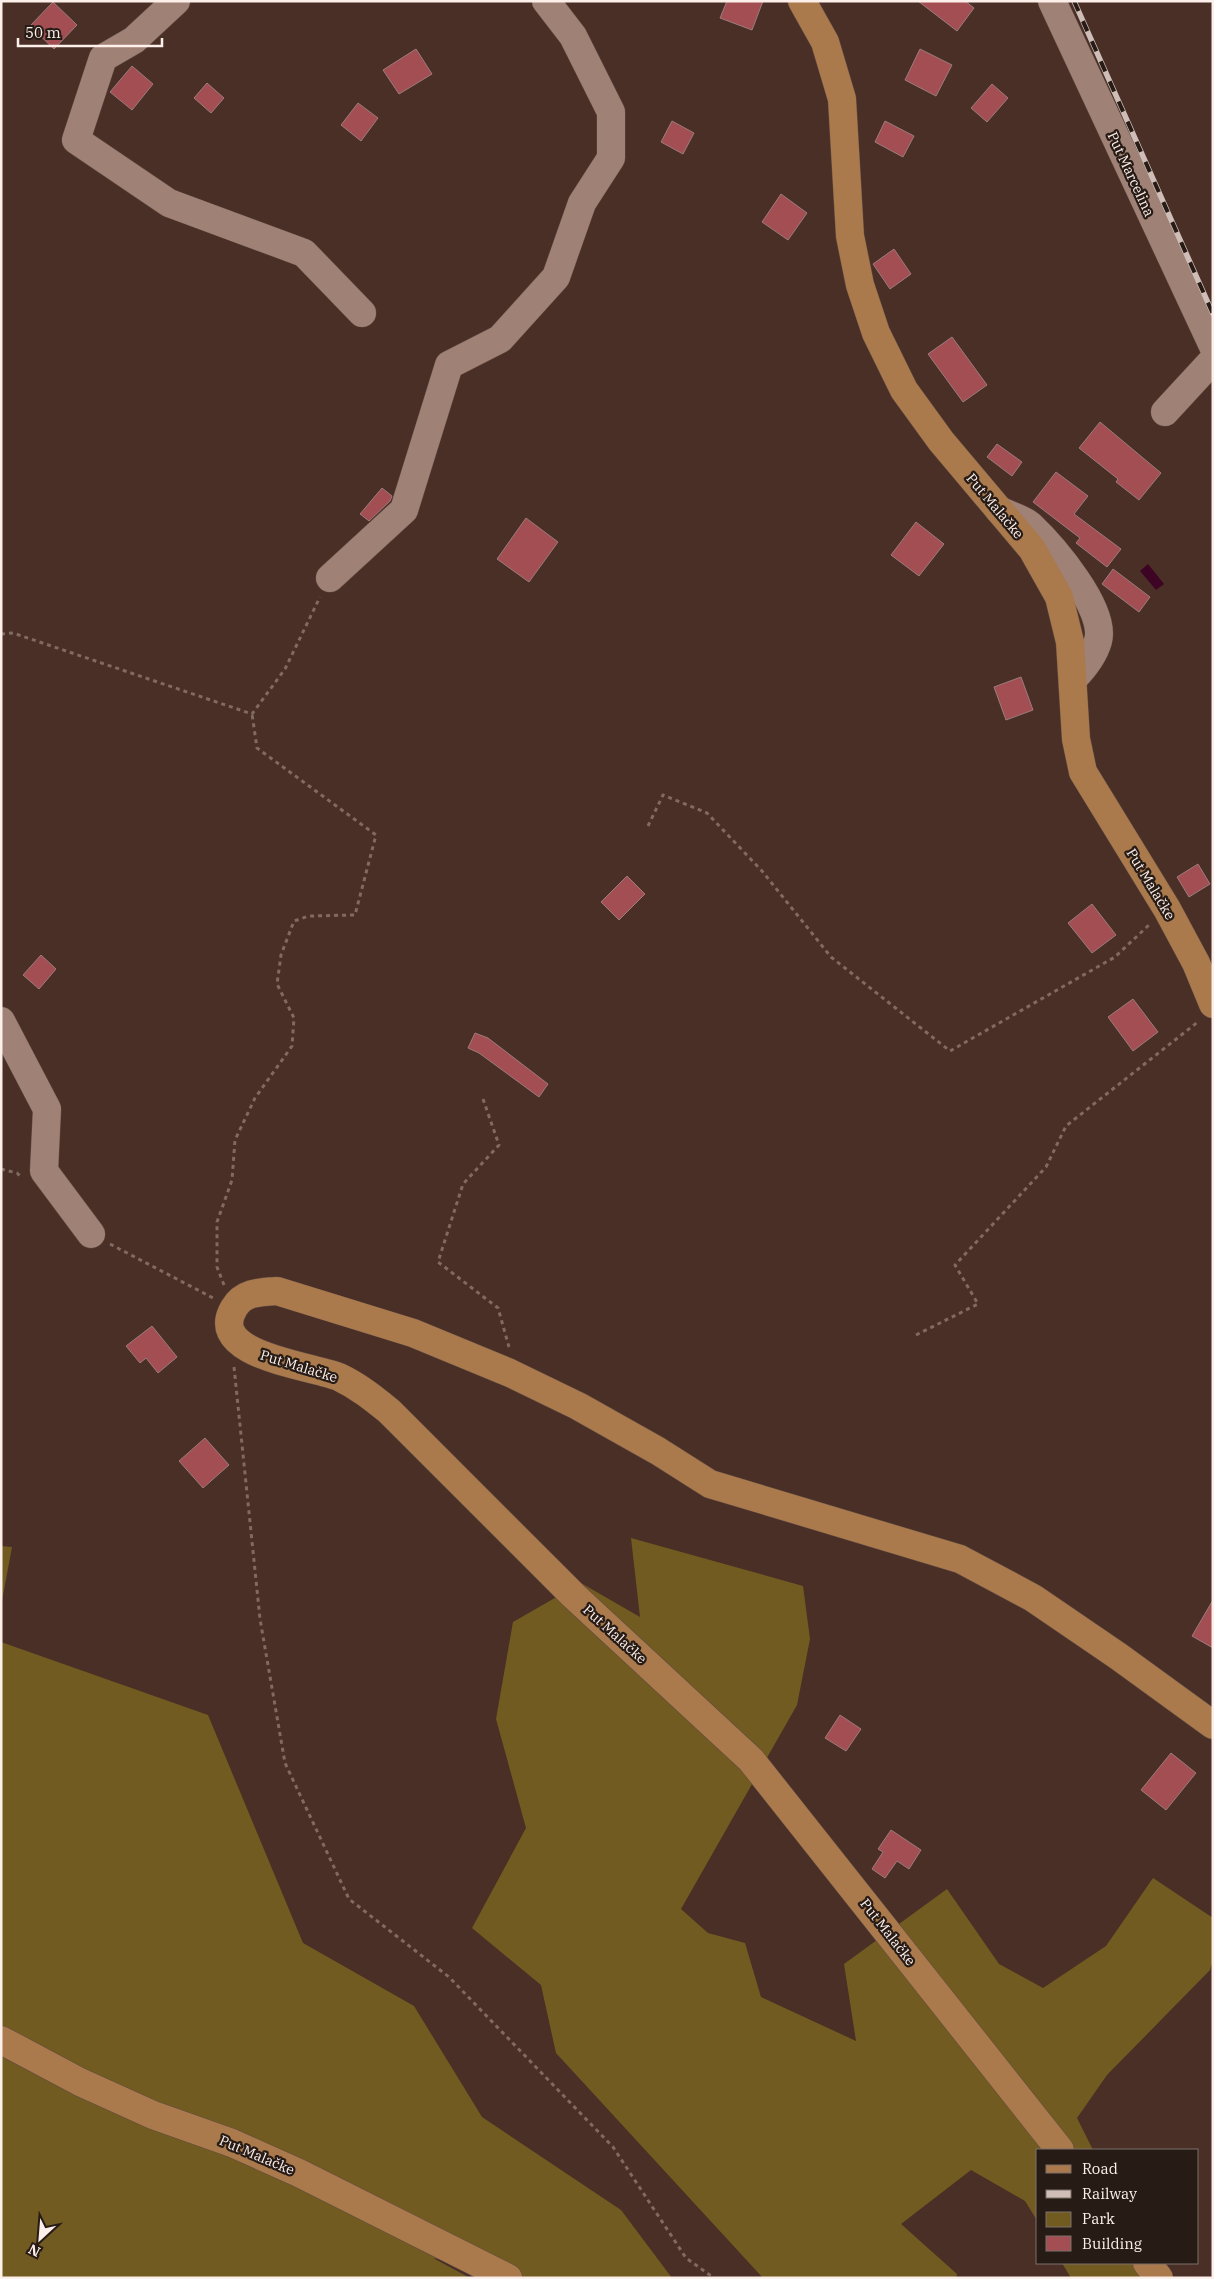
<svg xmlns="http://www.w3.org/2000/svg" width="1214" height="2279" font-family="'IBM Plex Serif',serif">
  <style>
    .green { fill: #725b20 }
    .water { fill: #3d0523 }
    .building { fill: #a24e53; stroke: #9d7c7c }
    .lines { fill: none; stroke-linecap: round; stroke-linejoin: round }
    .minor-casing { stroke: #604b43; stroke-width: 29 }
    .major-casing { stroke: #604b43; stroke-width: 29 }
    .path { stroke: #806a62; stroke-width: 3; stroke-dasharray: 4 4; stroke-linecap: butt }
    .minor { stroke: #a08175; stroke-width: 28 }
    .major { stroke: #aa794c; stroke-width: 28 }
    .rail-casing { stroke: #cfbdb7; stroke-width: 5.5 }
    .rail { stroke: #271b16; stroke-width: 4; stroke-dasharray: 11; stroke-linecap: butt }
    .labels { text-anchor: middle; stroke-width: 4.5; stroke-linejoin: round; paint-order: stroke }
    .street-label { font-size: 14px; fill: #fdefea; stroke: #271b16 }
  </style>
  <rect width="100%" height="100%" fill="#492f26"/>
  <path class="green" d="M631,1538L803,1586L810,1639L797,1705L681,1909L708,1933L745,1943L761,1997L856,2041L844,1964L947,1889L999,1964L1043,1988L1106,1946L1153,1878L1213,1918V1959L1210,1970L1107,2075L1077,2118L1093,2150H1038V2222L1025,2201L971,2170L901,2224L957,2274L956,2278H763L556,2053L541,1985L472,1928L526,1828L496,1719L513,1622L581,1583L640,1617Z
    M1,1546L12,1547L1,1606Z
    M1,1642L208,1715L303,1943L414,2006L482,2117L621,2210L672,2278H528L433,2258L470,2278H1Z
    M1062,2263H1148L1156,2278H1071Z"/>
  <path class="water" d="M1148,564L1164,584L1156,590L1140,571Z"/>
  <path class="building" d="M727,1H763L752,30L720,18Z
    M918,1H965L974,8L957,31Z
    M53,2L77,25L54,49L30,26Z
    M416,49L432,74L399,94L383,70Z
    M920,49L952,65L936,96L905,80Z
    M132,66L153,84L132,110L110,92Z
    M207,83L224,98L211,113L194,98Z
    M992,84L1008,98L987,122L971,108Z
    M358,103L378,118L361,141L341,125Z
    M672,121L694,133L683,154L661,142Z
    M885,121L914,136L903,157L875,142Z
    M781,194L807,213L788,240L762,222Z
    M894,249L911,274L890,289L873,264Z
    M952,337L987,385L963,402L928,354Z
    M1100,422L1161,473L1139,500L1116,482L1118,479L1079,448Z
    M997,444L1022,462L1012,476L987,457Z
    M1056,472L1088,496L1074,514L1121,549L1107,567L1076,543L1080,538L1033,502Z
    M382,488L392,496L390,501L369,521L360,514Z
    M526,518L558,542L529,582L497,559Z
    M916,522L944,544L919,576L891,555Z
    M1113,569L1150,597L1139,612L1102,584Z
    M1021,677L1033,710L1006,720L994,687Z
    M1198,864L1210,884L1189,897L1177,877Z
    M627,876L645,894L619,920L601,902Z
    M1092,904L1116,935L1092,953L1068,923Z
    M41,955L56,969L39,989L23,975Z
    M1133,999L1158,1032L1133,1051L1108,1017Z
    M475,1033L488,1038L548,1084L539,1097L479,1053L468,1048Z
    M152,1326L177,1357L158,1373L146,1358L140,1363L126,1346Z
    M205,1438L229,1465L203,1488L179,1461Z
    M1213,1600V1648L1192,1636Z
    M840,1715L861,1729L846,1751L825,1738Z
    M1171,1753L1196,1773L1166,1810L1141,1790Z
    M891,1830L921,1850L909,1869L897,1861L885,1878L872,1869L883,1852L878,1849Z"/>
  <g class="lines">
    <g class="minor-casing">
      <path id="minor" d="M176,1L134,40L103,58L76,140L169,203L304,253L362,313
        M1052,1L1213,346
        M1165,412L1213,360
        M999,510C1008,515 1022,518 1030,525C1052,546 1107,609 1098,641C1094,655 1083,669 1073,679
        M330,578L404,510L449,365L500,339L556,277L582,203L611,158V112L573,36L546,1
        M1,1021L47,1109L44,1171L91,1234"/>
    </g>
    <g class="major-casing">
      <path id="major" d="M802,1L825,42L842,99L850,236L860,285L876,333L904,390L941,441L1032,549L1059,597L1070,642L1076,739L1083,772L1167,909L1196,963L1213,1004
        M1,2040L80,2082L153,2115L232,2143L299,2173L508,2278
        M1060,2150L751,1760L574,1596L389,1411C373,1398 358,1386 339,1377C314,1366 205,1356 234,1308C243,1292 260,1292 277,1291L413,1333L510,1373L578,1406L658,1451L710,1484L960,1559L1033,1598L1118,1656L1213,1725
        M1147,2263L1159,2278"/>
    </g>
    <path class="path" d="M1,634L13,633L252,714L285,669L320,597
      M648,826L663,795L707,813L762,871L831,957L950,1051L1115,957L1150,924
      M483,1099L499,1145L463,1184L438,1262L498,1308L509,1347
      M1,1169L17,1173L21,1177
      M110,1244L215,1299
      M224,1285L217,1267V1222L232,1180L235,1140L255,1098L292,1046L294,1018L277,984L281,955L294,921L309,916L355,915L376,835L257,748L252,714
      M916,1335L978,1304L955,1265L1046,1167L1066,1126L1199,1021
      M234,1367L260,1619L285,1763L349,1899L449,1977L613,2147L686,2258L714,2278"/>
    <use href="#minor" class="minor"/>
    <use href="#major" class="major"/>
    <g class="rail-casing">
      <path id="rail" d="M1074,1L1213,314"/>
    </g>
    <use href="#rail" class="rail"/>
  </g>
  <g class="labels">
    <g class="street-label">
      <text transform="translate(1131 174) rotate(65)" y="5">Put Marcelina</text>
      <text transform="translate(995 506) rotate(50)" y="5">Put Malačke</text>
      <text transform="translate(1151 884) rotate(59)" y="5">Put Malačke</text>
      <text transform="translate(299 1366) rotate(17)" y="5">Put Malačke</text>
      <text transform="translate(615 1634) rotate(42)" y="5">Put Malačke</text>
      <text transform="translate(888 1932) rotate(52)" y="5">Put Malačke</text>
      <text transform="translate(257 2155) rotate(23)" y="5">Put Malačke</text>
    </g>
  </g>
  <rect width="1214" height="2279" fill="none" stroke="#fdefea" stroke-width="5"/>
  <rect x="1036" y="2149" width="162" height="115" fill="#271b16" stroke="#7d706b"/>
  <rect x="1046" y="2165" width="25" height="8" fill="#aa794c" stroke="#7d706b"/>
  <text x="1082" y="2174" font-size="15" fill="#fdefea">Road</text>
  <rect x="1046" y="2190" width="25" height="8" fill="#cfbdb7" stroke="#7d706b"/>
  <text x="1082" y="2199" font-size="15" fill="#fdefea">Railway</text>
  <rect x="1046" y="2212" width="25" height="15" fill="#725b20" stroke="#7d706b"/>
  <text x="1082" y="2224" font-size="15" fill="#fdefea">Park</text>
  <rect x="1046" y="2236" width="25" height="15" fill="#a24e53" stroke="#7d706b"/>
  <text x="1082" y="2249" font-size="15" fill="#fdefea">Building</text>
  <g transform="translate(40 2239) rotate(206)" stroke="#271b16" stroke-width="4" paint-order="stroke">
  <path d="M0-4L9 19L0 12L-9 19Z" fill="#fdefea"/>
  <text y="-8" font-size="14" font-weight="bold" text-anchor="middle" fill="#fdefea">N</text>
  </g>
  <path d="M18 38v8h144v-8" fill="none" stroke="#fdefea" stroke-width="2.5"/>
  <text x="25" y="38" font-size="15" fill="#fdefea" stroke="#271b16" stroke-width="4" paint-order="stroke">50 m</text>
</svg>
